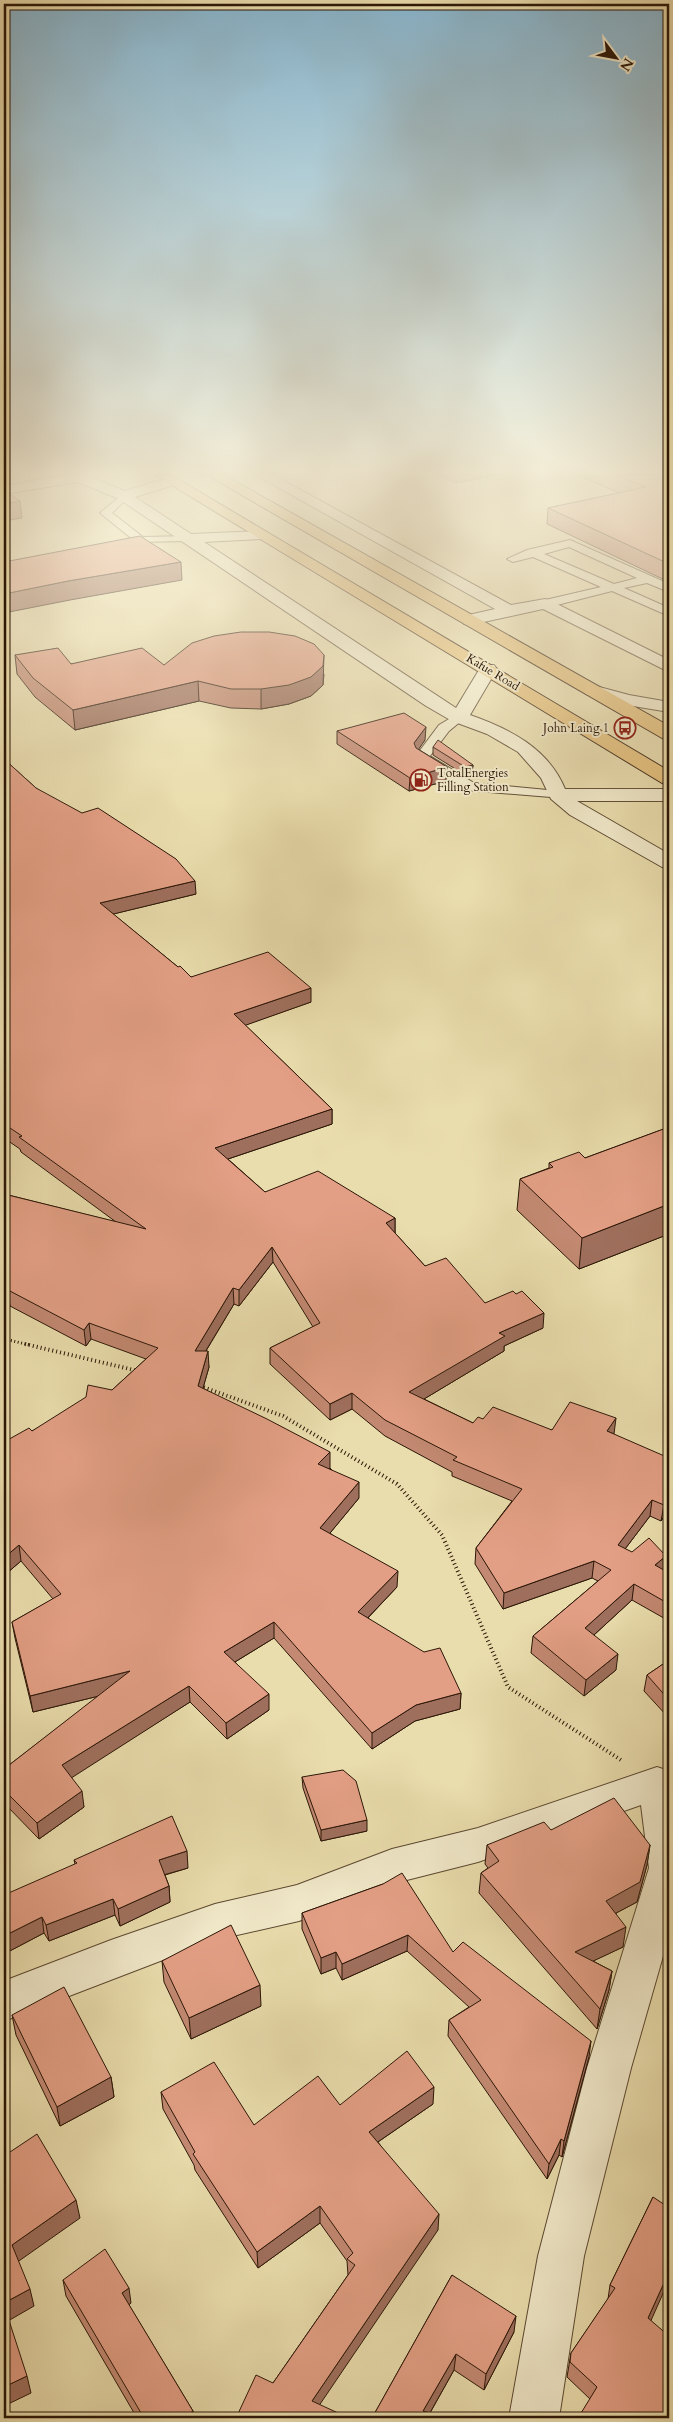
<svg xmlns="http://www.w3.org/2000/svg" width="673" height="2422" font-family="Cardo,serif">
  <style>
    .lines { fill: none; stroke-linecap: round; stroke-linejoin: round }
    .service-casing { stroke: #5b4830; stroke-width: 2 }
    .minor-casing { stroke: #5b4830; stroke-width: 2 }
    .primary-casing { stroke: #2b1607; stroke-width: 2 }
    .path-far1 { stroke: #2b1607; stroke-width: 3; stroke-dasharray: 1 2.5; stroke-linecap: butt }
    .path { stroke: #2b1607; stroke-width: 4; stroke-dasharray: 1 3; stroke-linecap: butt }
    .service { fill: #f1e9ca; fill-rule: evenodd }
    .minor { fill: #f1e9ca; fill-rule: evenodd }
    .primary { fill: #e5be76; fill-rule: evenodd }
    .wall { fill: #c38972; stroke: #2b1607 }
    .shaded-wall { fill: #9f6f5d; stroke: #2b1607 }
    .building { fill: #e39f85; stroke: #2b1607 }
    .labels { text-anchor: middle; stroke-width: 4; stroke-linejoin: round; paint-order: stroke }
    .far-street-label { font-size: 12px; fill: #2b1607; stroke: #f1e9ca }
    .far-poi-label { font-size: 12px; fill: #2b1607; stroke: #f1e9ca; text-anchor: end }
  </style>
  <rect width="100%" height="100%" fill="#eaddad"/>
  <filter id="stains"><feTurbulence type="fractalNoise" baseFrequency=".004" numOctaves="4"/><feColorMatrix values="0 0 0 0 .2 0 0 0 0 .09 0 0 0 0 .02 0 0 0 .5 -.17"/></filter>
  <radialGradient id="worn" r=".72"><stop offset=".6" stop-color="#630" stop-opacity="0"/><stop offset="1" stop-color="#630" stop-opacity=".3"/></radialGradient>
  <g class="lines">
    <g class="service-casing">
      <path id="service" d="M124,493L129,496L112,513L143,537L187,536L191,537V541L136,542L100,513Z
        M570,540L669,584V592L647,583L624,588L669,608V616L612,591L545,608L541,607L539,604L541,601L601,587L533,557L513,562L507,559L527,550ZM569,547L637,578L614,584L544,554Z
        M459,713L466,717L449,731L430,756L474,783L558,791L563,792L565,795L563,798L465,790L417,760L415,757L439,725Z"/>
    </g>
    <g class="minor-casing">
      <path id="minor" d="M66,475H85L125,491L167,478H177L179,481L177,484L135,497L191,534L265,531L268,534L265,537L260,539L204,542L456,708L482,665H494L497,669L470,715C510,729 548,748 565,789H669V801H577L669,854V869L662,867L570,815L551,799L541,778L518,752L487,734L452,721L426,706L119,499L78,482L4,494V486Z
        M256,475H273L511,605L545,599L551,601L669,660V672L543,609L470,625L464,624L462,620L464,616L495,609Z
        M592,685L629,695L669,702V712L627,705L586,694L583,690L586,686Z
        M657,1767L669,1771V1935L631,2068L584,2256L559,2418H509L538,2256L587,2068L649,1868L641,1805L478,1862L395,1883L299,1921L215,1940L4,2021V1981L111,1940L215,1904L297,1885L392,1849L478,1828Z"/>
    </g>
    <g class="primary-casing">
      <path id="primary" d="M155,475H171L669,771V785L662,783Z
        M207,475H224L669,726V740L662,738Z"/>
    </g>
    <path class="path-far1" d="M4,1339L30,1345"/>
    <path class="path" d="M25,1344L138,1371
      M200,1386L283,1416L397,1484L442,1535L508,1687L621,1760"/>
    <use href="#service" class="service"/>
    <use href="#minor" class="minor"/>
    <use href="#primary" class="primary"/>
  </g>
  <path class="wall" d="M437,475H497L456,483Z
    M578,475H669V582L547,524L548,508L619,493Z
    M15,655L71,664L164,665L324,674L323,685L311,696L289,704L261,709L231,708L199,701L75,730L35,697L17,674Z
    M337,731L425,740L418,749L447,767L446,781L409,791L337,744Z
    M433,747L473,765L472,773L465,775L433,755Z
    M4,759L36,788L196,894L113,914L178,967L191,977L311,1002L245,1025L332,1109V1124L228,1159L265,1192L395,1218V1233L425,1266L485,1303L543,1328L504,1346V1351L424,1399L473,1423L483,1419L552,1430L613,1434L669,1510L661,1521L650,1516L625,1549L669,1573V1621L632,1600L594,1635L616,1670L584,1696L531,1653L533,1636L598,1581L592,1578L503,1609L475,1564L476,1548L512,1501L452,1476V1472L385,1436L352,1409L330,1420L270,1364V1348L313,1327L273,1262L239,1306L234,1304L206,1351L209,1367L203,1388L330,1468L359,1498L330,1533L397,1587L368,1618L461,1693L460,1709L415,1721L372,1749L274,1638L235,1662L269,1710L227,1739L190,1702L71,1777L84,1807L39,1839L4,1803V1769L99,1696L33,1712L15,1638L12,1622L53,1599L21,1561L7,1573L4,1570V1442L32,1431L112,1390L146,1359L91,1339L86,1346L10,1306L4,1319V1194L116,1222L21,1152L20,1149L4,1138Z
    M669,1127V1234L579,1269L517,1210L520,1179L549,1168V1163L585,1158Z
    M669,1660V1714L667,1716L644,1691L647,1675Z
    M302,1777L367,1831L321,1841L303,1788Z
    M551,1830L650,1845L647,1865L637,1902L616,1913L623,1947L593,1961L612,1971L609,1990L597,2029L479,1893L481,1873L488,1868L485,1864L487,1845Z
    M74,1860L188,1868L165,1875L169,1886L170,1902L120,1926L115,1915L49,1941L44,1933L4,1954L75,1864Z
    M383,1884L453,1952L589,2057L562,2157L559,2155L547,2179L448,2036L449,2020L469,2007L407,1951L342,1980L336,1968L321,1974L302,1929V1913Z
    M162,1961L261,2006L191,2039L164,1982Z
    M12,2015L111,2077L114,2097L60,2126L16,2035Z
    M161,2092L254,2125L340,2105L433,2104L378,2142L438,2230L273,2383L348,2275L347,2261L320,2223L258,2268L195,2170L194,2165L163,2109Z
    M653,2197L651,2320L590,2399L567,2377L571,2353L608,2299L610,2285Z
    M452,2275L514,2332L484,2390L454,2370L430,2413L372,2418Z
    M63,2280L131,2303L129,2305L193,2411V2418H137L66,2296Z"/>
  <path class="shaded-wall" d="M456,475H497L456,483Z
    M20,501L22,518L4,521V504Z
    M181,562L182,580L70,600L4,613V594L68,581Z
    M324,655L323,685L311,696L289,704L261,709V689Z
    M198,681L199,701L75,730L73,710Z
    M426,727L425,740L414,756V743Z
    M4,737H5L6,749L4,751Z
    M473,765L472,773L465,775V767Z
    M447,767L446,781L409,791L410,778Z
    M195,881L196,894L101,917L100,903Z
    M311,988V1002L235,1029L234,1014Z
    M332,1109V1124L216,1163L215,1148Z
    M669,1204V1234L579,1269L582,1238Z
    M395,1218V1234L386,1223Z
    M272,1247L273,1262L239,1306V1290Z
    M233,1288L234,1304L196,1367L195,1351Z
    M8,1290L10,1306L4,1319V1298Z
    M544,1313L543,1328L504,1346V1351L409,1408V1392L499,1333Z
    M89,1323L91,1339L86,1346L84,1330Z
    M208,1351L209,1367L199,1402L198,1386Z
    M352,1393V1409L330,1420V1404Z
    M616,1418L614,1434L607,1431Z
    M330,1452V1468L318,1480V1464Z
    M359,1482V1498L321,1544L320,1528Z
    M669,1497V1510L661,1521L664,1505Z
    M652,1500L650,1516L616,1561L618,1545Z
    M19,1545L21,1561L7,1573L5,1557Z
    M666,1556L663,1572L655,1565Z
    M594,1561L592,1578L503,1609L504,1593Z
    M398,1571L397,1587L358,1628V1612Z
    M634,1584L632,1600L583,1645L585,1628Z
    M274,1622V1638L225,1668L224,1652Z
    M4,1644L8,1665L4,1666Z
    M618,1654L616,1670L584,1696L586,1680Z
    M130,1671L132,1688L33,1712L30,1696Z
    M189,1686L190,1702L65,1782L62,1765Z
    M461,1693L460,1709L415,1721L372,1749V1733L416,1705Z
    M269,1694V1710L227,1739L226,1723Z
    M669,1701V1714L667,1716Z
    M82,1791L84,1807L39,1839L37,1823Z
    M367,1820V1831L321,1841V1830Z
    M650,1845L647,1865L637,1902L603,1920L606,1901Z
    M187,1851L188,1868L160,1876L159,1860Z
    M169,1886L170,1902L120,1926L118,1909Z
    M113,1899L115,1915L49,1941L46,1925Z
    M42,1917L44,1933L4,1954V1936Z
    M626,1927L623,1947L572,1971L575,1952Z
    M408,1935L407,1951L342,1980V1964Z
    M336,1952V1968L321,1974V1958Z
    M612,1971L609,1990L597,2029L600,2009Z
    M260,1985L261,2006L191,2039L189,2018Z
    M591,2041L589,2057L562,2157L564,2141Z
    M111,2077L114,2097L60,2126L57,2107Z
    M434,2087L433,2104L369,2148V2132Z
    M561,2139L559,2155L547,2179L549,2164Z
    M76,2200L80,2218L16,2263L12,2245Z
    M320,2206V2223L258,2268L257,2252Z
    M439,2214L438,2230L312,2416V2401Z
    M669,2272V2280L645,2334L648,2318Z
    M129,2288L131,2303L124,2309L122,2293Z
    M30,2289L34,2306L8,2321L4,2303Z
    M516,2316L514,2332L484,2390L486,2374Z
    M456,2354L454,2370L427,2418L423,2411Z
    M27,2376L31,2393L4,2406V2387Z
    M193,2411V2418H182Z"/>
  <path class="building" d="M616,475H669V564L548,508L646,487Z
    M4,490L20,501L4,504Z
    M140,536L181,562L68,581L4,594V562Z
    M241,632H269L295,636L314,644L324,655L323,666L311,677L289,685L261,689H231L198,681L73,710L33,678L15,655L58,648L71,664L142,648L164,665L192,643L214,636Z
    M404,713L426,727L414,743L416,748L447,767L410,778L337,731Z
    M438,740L473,765L465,767L433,747Z
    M4,759L36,788L82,813L98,808L176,859L195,881L100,903L178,967L180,966L191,977L268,952L311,988L234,1014L332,1109L215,1148L265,1192L318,1171L395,1218L386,1223L425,1266L446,1258L485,1303L513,1291L516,1294L522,1291L544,1313L499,1333L505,1336L409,1392L473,1423L478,1417L483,1419L493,1407L552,1430L570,1402L616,1418L607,1431L669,1458V1497L664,1505L652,1500L618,1545L632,1552L649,1538L666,1556L655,1565L669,1573V1604L634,1584L585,1628L618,1654L586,1680L533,1636L611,1570L594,1561L504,1593L476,1548L522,1489L453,1460L457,1457L385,1420L352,1393L330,1404L270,1348L320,1323L272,1247L239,1290L233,1288L195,1351H208L198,1386L267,1419L330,1452L318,1464L359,1482L320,1528L398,1571L358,1612L424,1652L440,1648L461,1693L416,1705L372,1733L274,1622L224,1652L269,1694L226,1723L189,1686L62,1765L82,1791L37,1823L4,1790V1769L130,1671L30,1696L12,1622L61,1594L19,1545L5,1557L4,1556V1442L29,1428L32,1431L86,1397L88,1385L112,1390L158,1348L89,1323L84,1330L8,1290L4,1298V1194L146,1229L19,1137L22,1136L4,1124Z
    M669,1127V1204L582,1238L520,1179L553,1167L549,1163L579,1152L585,1158Z
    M669,1660V1700L647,1675Z
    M343,1770L356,1781L367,1820L321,1830L302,1777Z
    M614,1798L650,1845L640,1882L606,1901L626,1927L575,1952L612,1971L600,2009L481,1873L499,1861L487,1845L544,1822L551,1830Z
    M172,1816L187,1851L159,1860L169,1886L118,1909L113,1899L46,1925L42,1917L4,1936V1895L77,1863L74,1860Z
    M402,1873L453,1952L463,1942L591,2041L564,2141L561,2139L549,2164L449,2020L481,2000L408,1935L342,1964L336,1952L321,1958L302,1913L383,1884Z
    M231,1925L260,1985L189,2018L162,1961Z
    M64,1987L111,2077L57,2107L12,2015Z
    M407,2051L434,2087L369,2132L439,2214L312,2401L349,2418H236L256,2375L273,2383L355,2265L347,2259L353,2253L320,2206L257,2252L193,2154L195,2152L161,2092L214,2062L254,2125L318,2076L340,2105Z
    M37,2134L76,2200L12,2245L30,2289L4,2303V2156Z
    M653,2197L668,2207L669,2205V2272L648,2318L669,2336V2418H578L597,2387L570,2362L571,2353L615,2288L610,2285Z
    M105,2249L129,2288L122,2293L193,2411L182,2418H144L63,2280Z
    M452,2275L516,2316L486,2374L456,2354L423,2411L446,2418H372Z
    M4,2305L27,2376L4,2387Z"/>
  <linearGradient id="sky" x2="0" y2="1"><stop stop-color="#88b7d1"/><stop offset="0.58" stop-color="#f6f0da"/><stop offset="1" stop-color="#f6f0da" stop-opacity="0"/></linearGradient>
  <rect width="673" height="814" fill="url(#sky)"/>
  <defs>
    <g id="bus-ring" transform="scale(1.125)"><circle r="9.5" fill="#f1e9ca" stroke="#8f2418" stroke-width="1.5"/><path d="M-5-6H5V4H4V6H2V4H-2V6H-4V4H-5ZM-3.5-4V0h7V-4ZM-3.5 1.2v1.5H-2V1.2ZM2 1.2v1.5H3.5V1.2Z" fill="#8f2418"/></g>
    <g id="fuel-ring" transform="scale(1.125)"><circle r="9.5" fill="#f1e9ca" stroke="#8f2418" stroke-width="1.5"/><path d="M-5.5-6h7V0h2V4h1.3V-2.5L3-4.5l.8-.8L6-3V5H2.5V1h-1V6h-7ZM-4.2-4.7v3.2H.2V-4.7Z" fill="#8f2418"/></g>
  </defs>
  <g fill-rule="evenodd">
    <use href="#bus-ring" x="625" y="728"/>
    <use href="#fuel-ring" x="421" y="780"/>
  </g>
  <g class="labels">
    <g class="far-street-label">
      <text transform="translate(493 672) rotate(31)" y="4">Kafue Road</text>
    </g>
    <g class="far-poi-label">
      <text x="609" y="732">John Laing 1</text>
      <text x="437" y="777" text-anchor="start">TotalEnergies<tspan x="437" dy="14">Filling Station</tspan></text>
    </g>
  </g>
  <rect width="673" height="2422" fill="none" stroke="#eaddad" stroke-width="20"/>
  <rect x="5" y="5" width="663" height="2412" fill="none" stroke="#2b1607" stroke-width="2.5"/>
  <rect x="10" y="10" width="653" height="2402" fill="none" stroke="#2b1607"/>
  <g transform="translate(616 58) rotate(122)" stroke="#f1e9ca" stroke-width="4" paint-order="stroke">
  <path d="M0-4L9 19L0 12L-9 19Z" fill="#2b1607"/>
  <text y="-8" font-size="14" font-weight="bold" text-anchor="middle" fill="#2b1607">N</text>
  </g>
  <rect width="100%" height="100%" filter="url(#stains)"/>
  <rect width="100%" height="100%" fill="url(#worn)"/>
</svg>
